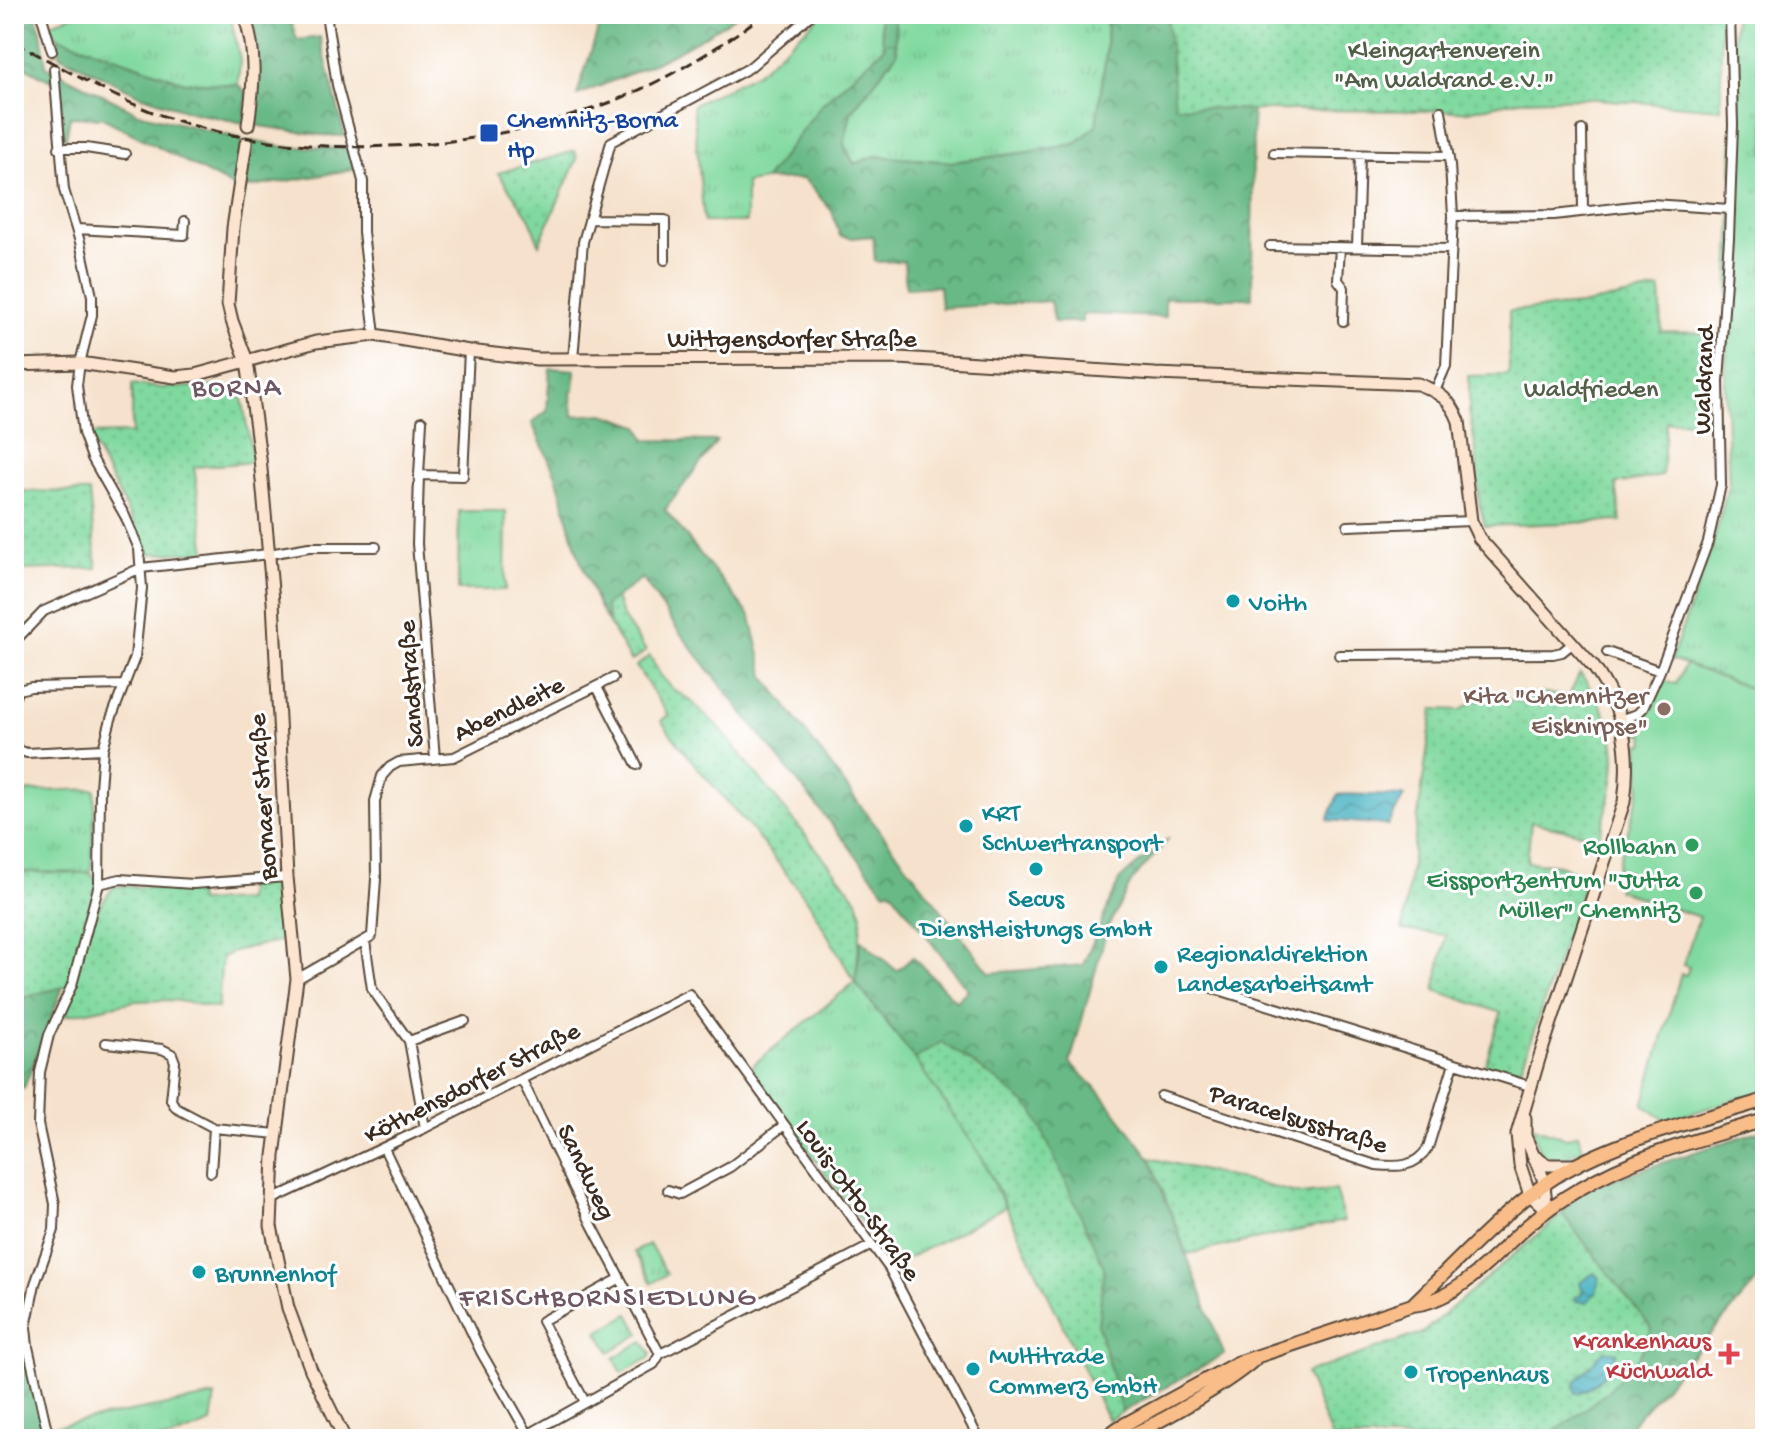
<svg xmlns="http://www.w3.org/2000/svg" width="1779" height="1453" font-family="'Gochi Hand',sans-serif">
  <style>
    .grass { fill: url(#grass-tufts); stroke: #5e825e; stroke-width: 2 }
    .forest { fill: url(#forest-crowns); stroke: #527252; stroke-width: 2 }
    .garden { fill: url(#garden-dots); stroke: #5e825e; stroke-width: 2 }
    .pitch { fill: #80d99f; stroke: #5e825e; stroke-width: 2 }
    .water { fill: url(#water-waves); stroke: #406e70; stroke-width: 2 }
    .lines { fill: none; stroke-linecap: round; stroke-linejoin: round }
    .street-tunnel { stroke: #d1bda9; stroke-width: 8; stroke-dasharray: 8 4; stroke-linecap: butt }
    .street-casing { stroke: #574638; stroke-width: 12 }
    .secondary-casing { stroke: #574638; stroke-width: 15 }
    .primary-casing { stroke: #574638; stroke-width: 16 }
    .street { stroke: #fff; stroke-width: 8 }
    .secondary { stroke: #fce5d0; stroke-width: 11 }
    .primary { stroke: #f8bd89; stroke-width: 12 }
    .rail { stroke: #3b2a1e; stroke-width: 3; stroke-dasharray: 12 6; stroke-linecap: butt }
    .transit-dot { fill: #1a4fb4; stroke: #fff; stroke-width: 3 }
    .culture-dot { fill: #0f9aa8; stroke: #fff; stroke-width: 3 }
    .education-dot { fill: #8d6e63; stroke: #fff; stroke-width: 3 }
    .leisure-dot { fill: #2e9e5b; stroke: #fff; stroke-width: 3 }
    .health-dot { fill: #e0444e; stroke: #fff; stroke-width: 3 }
    .labels { text-anchor: middle; stroke-width: 6; stroke-linejoin: round; paint-order: stroke }
    .park-label { font-size: 26px; fill: #505f45; stroke: #fff }
    .transit-label { font-size: 26px; fill: #164399; stroke: #fff; text-anchor: start }
    .street-label { font-size: 26px; fill: #3b2a1e; stroke: #fff }
    .culture-label { font-size: 26px; fill: #0d838f; stroke: #fff; text-anchor: start }
    .education-label { font-size: 26px; fill: #785e54; stroke: #fff; text-anchor: end }
    .leisure-label { font-size: 26px; fill: #27864d; stroke: #fff; text-anchor: end }
    .health-label { font-size: 26px; fill: #be3a42; stroke: #fff; text-anchor: end }
    .neighbourhood-label { font-size: 28px; letter-spacing: 2px; fill: #6e5662; stroke: #fff }
  </style>
  <defs>
    <pattern id="grass-tufts" width="24" height="20" patternUnits="userSpaceOnUse" patternTransform="scale(2)"><rect width="24" height="20" fill="#80d99f"/><path d="M3 7l-1-3M5 7V3M7 7l1-3M15 17l-1-3M17 17v-4M19 17l1-3" fill="none" stroke="#70ba88"/></pattern>
    <pattern id="forest-crowns" width="20" height="18" patternUnits="userSpaceOnUse" patternTransform="scale(2)"><rect width="20" height="18" fill="#68b986"/><path d="M2 6a3 3 0 1 1 6 0M12 15a3 3 0 1 1 6 0" fill="none" stroke="#57976d"/></pattern>
    <pattern id="garden-dots" width="8" height="8" patternUnits="userSpaceOnUse" patternTransform="scale(2)"><rect width="8" height="8" fill="#80d99f"/><path d="M2 2h.1M6 6h.1" fill="none" stroke="#70ba88" stroke-width="1.8" stroke-linecap="round"/></pattern>
    <pattern id="water-waves" width="16" height="10" patternUnits="userSpaceOnUse" patternTransform="scale(2)"><rect width="16" height="10" fill="#46b3c2"/><path d="M0 5q4-4 8 0t8 0" fill="none" stroke="#3c929d"/></pattern>
  </defs>
  <rect width="100%" height="100%" fill="#fff"/>
  <filter id="ink" filterUnits="userSpaceOnUse"><feTurbulence type="fractalNoise" baseFrequency=".0125" numOctaves="2"/><feDisplacementMap in="SourceGraphic" scale="16" xChannelSelector="R" yChannelSelector="G"/><feConvolveMatrix kernelMatrix="1 2 1 2 8 2 1 2 1" color-interpolation-filters="sRGB"/></filter>
  <filter id="wash" filterUnits="userSpaceOnUse"><feTurbulence type="fractalNoise" baseFrequency=".006" numOctaves="4" result="noise"/><feDisplacementMap in="SourceGraphic" scale="32" xChannelSelector="R" yChannelSelector="G"/><feGaussianBlur stdDeviation="1.8" result="paint"/><feColorMatrix in="noise" values="0 0 0 0 0 0 0 0 0 0 0 0 0 0 0 0 0 1.4 0 .05"/><feComposite in="paint" operator="in"/></filter>
  <g filter="url(#wash)">
    <rect width="100%" height="100%" fill="#f6e2cc"/>
    <path class="grass" d="M77,14H230L240,60L238,85L185,82L58,37L48,24Z
      M822,14H879L885,48L822,104L765,180L746,183V222H704L693,105L757,73Z
      M894,14H1107L1106,54L1096,127L1075,144L1028,152L952,162L875,156L854,164L844,145L851,112L897,53Z
      M1734,14H1765V694L1671,659L1713,544L1729,483L1725,387L1732,208Z
      M459,511H506L505,590H458Z
      M95,789L91,873L14,872V792Z
      M855,982L915,1059L982,1157L1005,1207L894,1266L748,1069Z
      M1534,1127L1566,1138L1578,1134L1583,1149C1556,1166 1535,1162 1534,1127Z
      M649,1244L667,1274L652,1283L634,1252Z
      M629,1314L640,1334L610,1352L598,1332Z
      M643,1341L651,1354L649,1358L622,1373L614,1358Z
      M215,1396L211,1423L170,1439H46L44,1428Z"/>
    <path class="forest" d="M14,14H35L41,31L46,66L138,113L242,139L237,189L103,118L70,117L64,149L60,86L14,61Z
      M247,14H320L290,18L297,40L320,37L345,136L321,135L252,125Z
      M603,14H738C689,50 634,73 577,95Z
      M879,14H894L897,53L851,112L844,145L854,164L875,156L952,162L1028,152L1075,144L1096,126L1106,54L1107,14H1167L1176,106L1253,110L1252,298H1165V317L1082,314V322H1054L1050,301L941,308L939,286L906,288L904,261L875,262L873,236L851,238L840,236L832,211L804,179L765,180L822,104L884,48Z
      M58,37L185,82L238,85L247,93L244,123L190,112L140,95L59,55Z
      M251,141L285,147L351,148L358,169L241,189Z
      M550,368L575,370L574,390L571,392L573,416L604,414L639,426L646,440L717,441L665,510L751,617L765,677L856,800L990,973L1083,965L1120,879L1169,838L1132,881L1107,929L1070,1063L1100,1092L1150,1158L1224,1354L1122,1412L1098,1325L1104,1267L943,1043L915,1059L855,982L861,940L897,971L913,957L956,1001L968,990L890,889L885,892L679,632L642,578L616,598L622,616L646,651L631,661L598,605L578,555L556,475L532,423L547,411Z
      M63,987L24,1088L14,1087V999Z
      M1765,1129V1272L1622,1435L1625,1439H1546L1608,1391L1652,1329L1562,1214L1577,1191Z
      M19,1330L44,1428L46,1439H14V1335Z"/>
    <path class="garden" d="M1167,14H1721V109L1584,98L1519,100L1468,111L1253,110L1175,106Z
      M575,151L577,159L539,244L530,219L498,173Z
      M1660,289L1662,332L1715,333L1712,421L1666,422L1662,476L1616,484L1621,521L1485,526L1479,502L1476,450L1469,411V376L1509,375V311L1581,305Z
      M132,384L162,388L220,386L241,391L253,462L194,467L206,552L149,554L88,434L132,433Z
      M14,491L89,492L97,568L14,570Z
      M616,598L622,616L646,651L631,661L610,625L605,606Z
      M650,656L661,676L673,689L690,700L721,730L857,899L862,915L855,982L808,901L751,829L686,754L661,721L668,715L636,666Z
      M1580,673C1626,737 1620,764 1599,837L1531,822L1527,862L1560,865L1586,878L1523,1063L1519,1071L1510,1074L1485,1065L1501,1013L1435,990L1446,935L1402,930L1433,709L1461,710L1476,700L1525,701L1536,693L1569,696Z
      M14,872L91,873L99,884L92,917L114,886L197,889L198,902L246,900L247,882L279,879L284,940L237,950L222,957L218,1008L173,1000L135,1001L65,1016L72,985L14,999Z
      M942,1042L998,1081L1033,1110L1104,1267L1098,1325L1122,1412L1108,1420L982,1157L915,1059Z
      M1150,1158L1301,1194L1335,1190L1344,1221L1187,1254Z
      M1562,1214L1652,1329L1639,1357L1608,1391L1546,1439H1332L1306,1373L1422,1333Z"/>
    <path class="pitch" d="M1685,664L1765,694V1090L1667,1121L1643,1105L1681,974L1686,975L1689,967L1683,965L1699,917L1617,890L1624,872L1617,868L1640,789L1639,745L1645,743L1644,734L1638,735L1637,725L1648,715L1664,681L1676,684Z"/>
    <path class="water" d="M1338,794L1404,796L1388,825L1328,820Z
      M1594,1273L1599,1278L1596,1292L1587,1302L1576,1301L1575,1297L1580,1296L1583,1291L1580,1283Z
      M1605,1350L1617,1353C1609,1368 1594,1391 1576,1393L1574,1387L1576,1381Z"/>
  </g>
  <g filter="url(#ink)">
    <g class="lines">
      <path class="street-tunnel" d="M52,51L54,69"/>
      <g class="street-casing">
        <path id="street" d="M41,14L52,51
          M326,14L337,85L363,181V232L375,335
          M1582,130L1583,211
          M59,148H86L125,154
          M1274,153L1448,156
          M1453,216L1554,215L1651,204L1730,209
          M590,219L665,220V260
          M77,229L184,235L185,221
          M1270,246L1451,249
          M1340,247L1338,280L1344,288L1343,321
          M1357,247L1360,155
          M573,359L583,242L611,142L749,68L812,14
          M1435,391L1446,366L1453,216L1450,165L1441,111
          M419,475L422,421
          M1348,526L1471,521
          M14,642L44,611L141,568L269,554L309,547H376
          M1607,652L1660,671
          M1339,655L1553,654L1562,652L1573,643
          M597,687L637,765
          M14,699L18,690L31,687L125,685
          M1621,719L1637,714L1643,708L1660,671L1708,542L1721,485L1719,381L1729,238L1733,125L1730,14
          M14,728V742L18,750L27,753L103,749
          M435,758L417,544L419,475L463,476L469,351
          M99,884L120,879L193,884L287,877
          M365,941L372,989L409,1041L425,1128
          M297,979L372,936L376,879L375,801L382,776L390,767L399,762L454,757L613,678
          M1212,988L1530,1086
          M409,1041L465,1021
          M106,1043L162,1049L172,1054L175,1062L171,1100L176,1108L214,1128L211,1172
          M522,1080L592,1225L660,1354
          M1161,1096L1376,1165C1398,1167 1415,1168 1428,1148L1454,1063
          M214,1128L277,1134
          M384,1148L481,1352L528,1434
          M668,1190L680,1194L730,1167L783,1126
          M271,1200L425,1128L689,994L889,1268L979,1439
          M585,1402L542,1321L619,1279
          M49,1439L28,1347L26,1327L35,1284L54,1230L55,1204L38,1124L40,1072L49,1035L72,985L99,884L100,788L103,749L111,719L135,657L142,588L139,549L125,516L92,458L83,433L77,385L80,363L92,315V296L80,242L64,190L54,69
          M520,1439L654,1364L660,1354L872,1245"/>
      </g>
      <g class="secondary-casing">
        <path id="secondary" d="M244,14C257,53 254,84 248,125
          M246,143L233,228L228,304L232,321L247,361L260,458L273,601L287,877L297,979L274,1156L271,1226L288,1308L311,1370L345,1439
          M14,365L80,363L175,377L195,375L316,342L375,335L469,351L537,359L899,358L1155,374L1418,384C1439,392 1451,400 1459,421L1471,521L1479,538L1593,666C1624,708 1631,751 1624,802L1539,1059L1517,1134L1520,1165L1530,1195L1547,1210
          M1525,1118V1136L1543,1178L1547,1210
          M1534,1156L1547,1165H1577"/>
      </g>
      <g class="primary-casing">
        <path id="primary" d="M1412,1305C1460,1259 1506,1207 1563,1172C1622,1138 1700,1120 1765,1100
          M1103,1439L1118,1428L1237,1363L1412,1305C1458,1301 1493,1256 1526,1227C1543,1212 1562,1199 1581,1188C1638,1154 1702,1139 1765,1120
          M1119,1439C1150,1430 1229,1382 1254,1360"/>
      </g>
      <use href="#street" class="street"/>
      <use href="#secondary" class="secondary"/>
      <use href="#primary" class="primary"/>
      <path class="rail" d="M14,42C64,68 112,98 166,117C295,162 461,153 589,110C652,89 711,54 764,14"/>
    </g>
  </g>
  <rect class="transit-dot" x="479" y="123" width="20" height="20" rx="4"/>
  <g class="culture-dot">
    <circle cx="1233" cy="601" r="8"/>
    <circle cx="966" cy="826" r="8"/>
    <circle cx="1036" cy="869" r="8"/>
    <circle cx="1161" cy="967" r="8"/>
    <circle cx="199" cy="1272" r="8"/>
    <circle cx="973" cy="1369" r="8"/>
    <circle cx="1411" cy="1372" r="8"/>
  </g>
  <circle class="education-dot" cx="1664" cy="709" r="8"/>
  <g class="leisure-dot">
    <circle cx="1692" cy="845" r="8"/>
    <circle cx="1696" cy="893" r="8"/>
  </g>
  <path class="health-dot" d="M1725 1342h8v8h8v8h-8v8h-8v-8h-8v-8h8z"/>
  <g class="labels">
    <g class="park-label">
      <text x="1444" y="57">Kleingartenverein<tspan x="1444" dy="30">"Am Waldrand e.V."</tspan></text>
      <text x="1591" y="396">Waldfrieden</text>
    </g>
    <g class="transit-label">
      <text x="507" y="127">Chemnitz-Borna<tspan x="507" dy="30">Hp</tspan></text>
    </g>
    <g class="street-label">
      <text x="792" y="346">Wittgensdorfer Straße</text>
      <text transform="translate(1702 380) rotate(-88)" y="9">Waldrand</text>
      <text transform="translate(409 684) rotate(-94)" y="9">Sandstraße</text>
      <text transform="translate(508 707) rotate(-26)" y="9">Abendleite</text>
      <text transform="translate(261 797) rotate(-94)" y="9">Bornaer Straße</text>
      <text transform="translate(471 1081) rotate(-27)" y="9">Köthensdorfer Straße</text>
      <text transform="translate(1299 1117) rotate(17)" y="9">Paracelsusstraße</text>
      <text transform="translate(588 1171) rotate(64)" y="9">Sandweg</text>
      <text transform="translate(860 1199) rotate(54)" y="9">Louis-Otto-Straße</text>
    </g>
    <g class="culture-label">
      <text x="1249" y="610">Voith</text>
      <text x="982" y="820">KRT<tspan x="982" dy="30">Schwertransport</tspan></text>
      <text x="1036" y="906" text-anchor="middle">Secus<tspan x="1036" dy="30">Dienstleistungs GmbH</tspan></text>
      <text x="1177" y="961">Regionaldirektion<tspan x="1177" dy="30">Landesarbeitsamt</tspan></text>
      <text x="215" y="1281">Brunnenhof</text>
      <text x="989" y="1363">Multitrade<tspan x="989" dy="30">Commerz GmbH</tspan></text>
      <text x="1427" y="1381">Tropenhaus</text>
    </g>
    <g class="education-label">
      <text x="1648" y="703">Kita "Chemnitzer<tspan x="1648" dy="30">Eisknirpse"</tspan></text>
    </g>
    <g class="leisure-label">
      <text x="1676" y="854">Rollbahn</text>
      <text x="1680" y="887">Eissportzentrum "Jutta<tspan x="1680" dy="30">Müller" Chemnitz</tspan></text>
    </g>
    <g class="health-label">
      <text x="1711" y="1348">Krankenhaus<tspan x="1711" dy="30">Küchwald</tspan></text>
    </g>
    <g class="neighbourhood-label">
      <text x="237" y="395">BORNA</text>
      <text x="608" y="1305">FRISCHBORNSIEDLUNG</text>
    </g>
  </g>
  <rect width="1779" height="1453" fill="none" stroke="#fff" stroke-width="48"/>
</svg>
